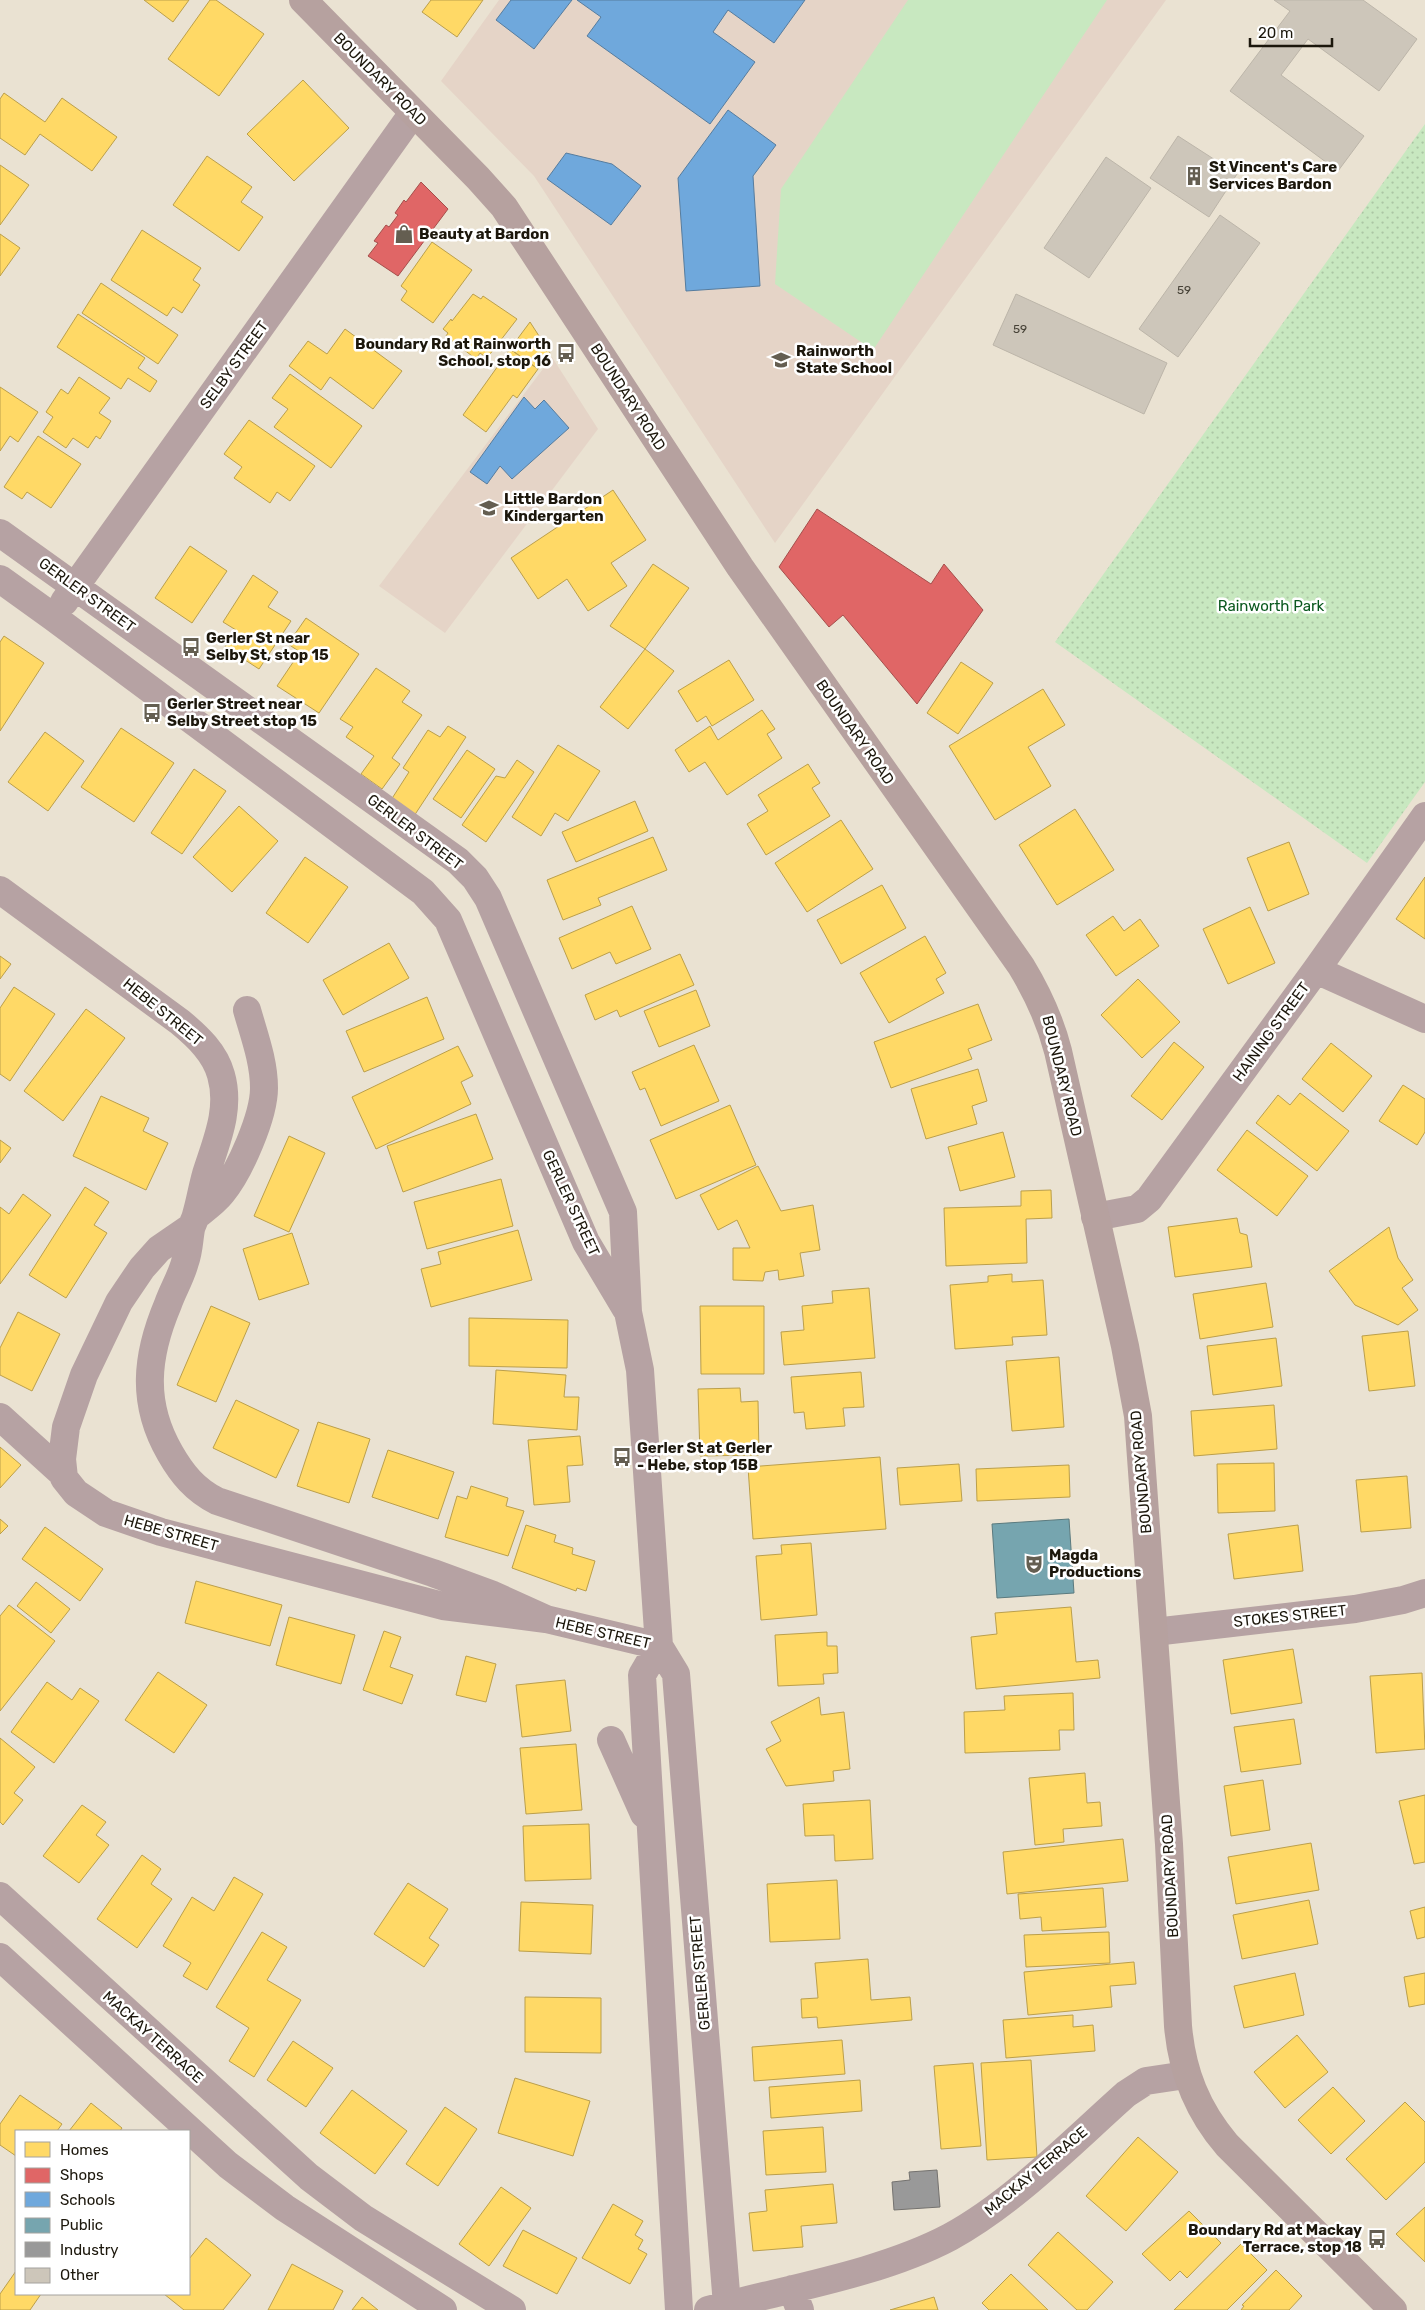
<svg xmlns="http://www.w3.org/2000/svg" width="1425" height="2310" font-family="Rubik,sans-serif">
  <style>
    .education { fill: #e5d4c7 }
    .park { fill: url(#park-dots) }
    .pitch { fill: #c8e8c0 }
    .homes { fill: #ffd966; stroke: #bb9f4b }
    .shops { fill: #e06666; stroke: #a54e4b }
    .schools { fill: #6fa8dc; stroke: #567c9e }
    .public { fill: #76a5af; stroke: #5b7a7e }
    .industry { fill: #999; stroke: #74726f }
    .building { fill: #cdc6ba; stroke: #bcb5a9 }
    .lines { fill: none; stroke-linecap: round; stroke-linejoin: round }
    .minor { stroke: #b6a2a3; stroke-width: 28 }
    .major { stroke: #b6a19f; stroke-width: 28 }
    .labels { text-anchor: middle; stroke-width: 5; stroke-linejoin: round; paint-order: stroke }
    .number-label { font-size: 12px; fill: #484338 }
    .street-label { font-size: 15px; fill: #1c170c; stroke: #fff }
    .poi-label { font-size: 15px; font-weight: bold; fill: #1c170c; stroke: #fff; text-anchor: start }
    .park-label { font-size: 15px; fill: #0b581f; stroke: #fff }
  </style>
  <defs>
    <pattern id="park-dots" width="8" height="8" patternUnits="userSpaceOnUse" patternTransform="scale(1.25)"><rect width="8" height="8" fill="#c8e8c0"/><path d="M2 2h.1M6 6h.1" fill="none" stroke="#abc6a4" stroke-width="1.8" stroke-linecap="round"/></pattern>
  </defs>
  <rect width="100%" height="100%" fill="#eae2d2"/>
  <path class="education" d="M499,0H1166L775,543L534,176L441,81Z
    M552,357L598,429L445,633L379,586Z"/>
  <path class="park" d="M1425,124V782L1367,863L1055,642Z"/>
  <path class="pitch" d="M908,0H1107L873,350L775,284L781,189Z"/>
  <path class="homes" d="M144,0H189L173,22Z
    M210,0H216L264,34L219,96L168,59Z
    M431,0H483L457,37L422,12Z
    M303,80L349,128L294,181L247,134Z
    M4,93L45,122L62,98L117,137L92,171L40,134L25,155L0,138V99Z
    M207,156L252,187L241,202L263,217L239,251L173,205Z
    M0,165L29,185L0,225Z
    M142,230L201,268L193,280L200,285L182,313L173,307L167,316L111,280Z
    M0,234L20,248L0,276Z
    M432,242L472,270L433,323L401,300L407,291L401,286Z
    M101,283L178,335L158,364L82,313Z
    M473,294L481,299L483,296L517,319L487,358L480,353L476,359L446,336L448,333L443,329L451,319L452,321Z
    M78,314L145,358L138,368L157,381L150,392L128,378L121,389L57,347Z
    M530,322L550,353L538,369L510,349Z
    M345,329L402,371L373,409L330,377L321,390L289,366L308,341L327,354Z
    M510,349L538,369L517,398L513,395L486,432L463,415Z
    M290,374L362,426L331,468L274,427L288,409L272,398Z
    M79,377L110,398L99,413L111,421L100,439L96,436L88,448L73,438L66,448L43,432L53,417L46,412L61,389L68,394Z
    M0,387L38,412L18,442L10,436L0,451Z
    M249,420L315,466L290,501L277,492L270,503L234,478L242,467L224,454Z
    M38,436L81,464L51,508L27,492L22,499L4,487Z
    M613,490L646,540L611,563L627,586L588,611L567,579L538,599L511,558Z
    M190,546L227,571L192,623L155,598Z
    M653,564L689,588L645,649L610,626Z
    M253,575L278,592L268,607L291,621L259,669L225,647L236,630L223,622Z
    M306,618L359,654L319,713L277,686L300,652L288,644Z
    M4,636L44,663L0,731V642Z
    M645,649L674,671L628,729L600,707Z
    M729,660L754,700L712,726L706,716L697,722L678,691Z
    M961,662L993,683L958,734L927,713Z
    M376,668L410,691L402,702L422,715L392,758L400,764L382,789L361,774L374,756L346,737L353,727L340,719Z
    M1043,689L1065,725L1028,747L1051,786L995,820L949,746Z
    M762,710L775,729L767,734L782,758L727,795L705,762L689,772L675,750L710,726L718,740Z
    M448,726L466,737L414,816L391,800L409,772L403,768L428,730L440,737Z
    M121,728L174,763L134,822L81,787Z
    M45,732L84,761L48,811L8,782Z
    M558,745L600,771L568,821L555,813L541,836L512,817Z
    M467,750L495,769L461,818L433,799Z
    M517,760L534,772L486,842L462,825L496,776L505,778Z
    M808,764L820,783L812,788L830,816L766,855L747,824L768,811L758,795Z
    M194,769L226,791L182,854L151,833Z
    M635,801L648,831L576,862L562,832Z
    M239,806L278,841L232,892L193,857Z
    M1075,809L1114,870L1057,905L1019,845Z
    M841,820L873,869L807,912L775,863Z
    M653,837L667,870L598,898L601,905L563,920L547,880Z
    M1289,842L1309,894L1268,911L1247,858Z
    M305,857L348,887L308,943L266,913Z
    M1425,877V939L1396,919Z
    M882,885L906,928L841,964L817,920Z
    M632,906L651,949L616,964L610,952L572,969L559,938Z
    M1250,907L1275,963L1228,984L1203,929Z
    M1113,916L1124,931L1140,919L1159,946L1116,976L1086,935Z
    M925,936L946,973L936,979L944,993L889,1023L860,973Z
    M389,943L409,978L343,1015L323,980Z
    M680,954L694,985L620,1017L617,1010L595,1020L585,995Z
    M0,956L11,964L0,979Z
    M1138,979L1180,1022L1142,1058L1101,1015Z
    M14,987L55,1014L10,1081L0,1074V1008Z
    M696,990L710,1026L659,1047L644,1011Z
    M427,997L444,1039L364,1072L346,1031Z
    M978,1004L992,1040L968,1049L972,1059L891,1088L874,1042Z
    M86,1009L125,1038L63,1121L24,1091Z
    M1174,1042L1204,1067L1162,1120L1131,1096Z
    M1331,1043L1372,1076L1343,1112L1302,1079Z
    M694,1045L719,1101L661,1126L645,1088L640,1090L632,1072Z
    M458,1046L473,1076L461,1082L471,1104L376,1149L352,1097Z
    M978,1069L987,1101L972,1106L977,1124L926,1139L911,1089Z
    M1403,1085L1425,1099V1132L1417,1145L1379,1121Z
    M1300,1093L1349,1131L1317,1171L1256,1123L1278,1095L1290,1105Z
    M101,1096L149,1118L143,1131L168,1143L146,1190L73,1156Z
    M730,1105L756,1165L676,1199L650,1140Z
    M476,1114L493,1159L403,1192L387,1146Z
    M1247,1130L1308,1176L1277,1216L1217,1170Z
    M1003,1132L1015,1177L960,1191L948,1147Z
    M289,1136L325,1153L289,1232L254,1216Z
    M0,1140L11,1148L0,1163Z
    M758,1166L781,1211L813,1205L820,1250L800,1253L804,1276L779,1280L778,1270L765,1272L763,1281L733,1280V1248H750L737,1220L718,1230L700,1195Z
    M501,1179L513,1226L427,1249L414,1202Z
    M85,1187L109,1202L94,1225L107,1233L66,1298L29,1275Z
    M1051,1190L1052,1218L1026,1219L1027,1263L946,1266L944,1208L1021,1206V1191Z
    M23,1194L51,1215L0,1284V1207L9,1214Z
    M1237,1218L1240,1233L1247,1235L1252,1267L1175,1277L1168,1227Z
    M1389,1227L1398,1258L1413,1280L1402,1288L1418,1310L1398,1325L1355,1305L1329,1271Z
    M518,1230L532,1280L431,1307L421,1269L441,1264L438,1252Z
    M292,1233L309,1284L259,1300L243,1249Z
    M1012,1274V1282L1043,1280L1047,1335L1012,1337L1013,1345L955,1349L950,1285L988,1282V1276Z
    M1266,1283L1273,1327L1200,1339L1193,1294Z
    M869,1288L875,1358L784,1365L781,1332L804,1330L802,1306L833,1303L832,1291Z
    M211,1306L250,1323L216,1402L177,1385Z
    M700,1306H764V1374H701Z
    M18,1312L60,1334L32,1391L0,1375V1348Z
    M469,1318L568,1320L567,1368L469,1366Z
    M1408,1331L1415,1386L1369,1391L1362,1336Z
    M1276,1338L1282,1386L1213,1395L1207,1346Z
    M1059,1357L1064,1427L1012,1431L1006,1361Z
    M496,1370L566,1375L564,1397H579L577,1430L493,1424Z
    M861,1372L864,1407L843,1408L845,1426L806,1429L804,1412L794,1413L791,1377Z
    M740,1388L741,1402L758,1401L759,1455L700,1456L698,1389Z
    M236,1400L299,1430L276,1478L213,1448Z
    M1274,1405L1277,1449L1194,1456L1191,1411Z
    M318,1422L370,1439L349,1503L297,1486Z
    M580,1436L583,1465L567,1466L570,1502L534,1505L528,1440Z
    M0,1447L21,1465L0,1488Z
    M388,1450L454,1472L438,1519L372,1497Z
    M880,1457L886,1529L753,1539L748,1467Z
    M1274,1463L1275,1511L1218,1513L1217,1464Z
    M959,1464L962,1501L900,1505L897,1468Z
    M1069,1465L1070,1497L977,1501L976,1469Z
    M1407,1476L1411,1528L1361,1532L1356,1480Z
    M471,1486L508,1498L506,1506L524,1511L508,1556L445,1537L457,1496L467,1499Z
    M0,1519L8,1526L0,1534Z
    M526,1525L556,1535L554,1542L573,1548L572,1554L595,1561L586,1591L577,1588L576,1591L512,1568Z
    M1298,1525L1303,1571L1234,1579L1228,1534Z
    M45,1527L103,1569L80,1601L22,1559Z
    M811,1543L817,1615L761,1620L756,1556L782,1554L781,1545Z
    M196,1581L282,1605L270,1646L185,1623Z
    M36,1582L70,1609L51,1633L17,1606Z
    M9,1605L55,1641L0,1711V1616Z
    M1071,1607L1076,1662L1098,1660L1100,1678L976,1689L971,1637L997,1634L995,1613Z
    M289,1617L355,1635L341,1684L276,1665Z
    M384,1631L401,1637L390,1667L413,1675L402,1704L363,1690Z
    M827,1632V1646H837L838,1673L823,1674L824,1684L778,1686L775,1635Z
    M1293,1649L1302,1703L1231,1714L1223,1660Z
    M466,1656L496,1664L486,1702L456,1695Z
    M158,1672L207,1705L174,1753L125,1720Z
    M1422,1673L1425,1749L1376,1753L1370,1676Z
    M565,1680L571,1731L522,1737L516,1685Z
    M47,1682L72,1700L80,1688L99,1701L54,1763L11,1732Z
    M1073,1693L1074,1730H1059L1060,1750L965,1753L964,1712L1005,1710L1004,1696Z
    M819,1697L821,1715L844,1712L850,1769L833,1771L834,1781L786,1786L766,1749L781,1741L771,1722Z
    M1294,1719L1301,1764L1241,1772L1234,1727Z
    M0,1738L35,1767L14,1793L23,1800L3,1825L0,1822Z
    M576,1744L582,1810L526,1814L520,1748Z
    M1085,1773L1087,1803L1100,1802L1102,1826L1063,1829L1064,1842L1035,1845L1029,1778Z
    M1263,1780L1270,1830L1231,1836L1224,1786Z
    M1425,1795V1862L1414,1864L1399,1801Z
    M870,1800L873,1859L835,1861L834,1835L805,1836L803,1804Z
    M82,1805L106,1822L96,1835L109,1845L79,1883L43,1856Z
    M589,1824L591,1879L525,1881L523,1826Z
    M1123,1839L1128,1881L1007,1894L1003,1852Z
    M1311,1843L1319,1890L1236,1904L1228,1857Z
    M142,1855L161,1869L151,1884L172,1899L137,1948L97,1919Z
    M234,1877L263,1894L207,1990L183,1976L191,1963L163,1946L192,1897L214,1911Z
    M837,1880L840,1939L770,1942L767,1884Z
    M408,1883L448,1909L429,1938L439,1945L424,1967L374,1934Z
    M1103,1888L1106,1927L1042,1931L1041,1917L1020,1919L1018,1894Z
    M1309,1900L1318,1944L1242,1959L1233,1915Z
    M521,1902L593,1905L591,1954L519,1951Z
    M1425,1907V1937L1417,1939L1410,1911Z
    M262,1932L287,1947L267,1980L301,2000L254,2077L229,2061L249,2028L216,2007Z
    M1109,1932L1110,1963L1026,1967L1024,1935Z
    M868,1959L871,2000L910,1997L912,2020L818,2028L817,2017L802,2018L801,1999L818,1998L815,1963Z
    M1134,1962L1136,1984L1110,1986L1112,2007L1028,2015L1024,1972Z
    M1295,1973L1304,2015L1244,2028L1234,1986Z
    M1425,1973V2004L1409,2007L1404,1977Z
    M525,1997L601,1998V2053L525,2052Z
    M1073,2015V2027L1093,2025L1095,2051L1006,2058L1003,2020Z
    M1297,2035L1328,2072L1285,2108L1254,2072Z
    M842,2040L845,2074L754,2081L752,2047Z
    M293,2041L333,2068L306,2107L267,2080Z
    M1031,2060L1037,2157L987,2160L981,2063Z
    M973,2063L981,2146L941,2149L934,2066Z
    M515,2078L590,2101L573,2156L498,2133Z
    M860,2080L862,2111L771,2118L769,2087Z
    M1333,2087L1365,2121L1331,2154L1298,2120Z
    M352,2090L407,2131L375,2174L320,2133Z
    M20,2095L62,2124L57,2131H16V2156L0,2145V2124Z
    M1405,2102L1425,2122V2162L1386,2200L1346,2159Z
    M91,2103L122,2128L120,2131H69Z
    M445,2107L477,2129L438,2186L406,2164Z
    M823,2127L826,2172L766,2175L763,2131Z
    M1138,2137L1178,2172L1126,2231L1086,2196Z
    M833,2184L837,2223L801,2226L803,2247L753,2251L749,2213L767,2211L765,2190Z
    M501,2187L531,2208L489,2266L459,2244Z
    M613,2204L643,2221L635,2235L643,2240L638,2249L647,2254L630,2284L582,2258Z
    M1425,2207V2262L1396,2234Z
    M1189,2211L1221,2243L1187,2278L1180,2271L1170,2281L1142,2254Z
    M523,2230L577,2258L557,2294L503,2266Z
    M1058,2232L1113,2282L1087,2310H1077L1028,2265Z
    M206,2238L251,2275L223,2310H184L164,2294H189V2259Z
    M1241,2244L1267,2270L1227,2310H1174Z
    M292,2264L343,2291L333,2310H268Z
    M1276,2270L1302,2296L1289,2310H1241L1244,2306L1242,2305Z
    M16,2271V2294H41L30,2310H0V2294Z
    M1011,2274L1048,2310H989L982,2303Z
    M362,2297L378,2310H352Z
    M934,2297L938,2310H890Z"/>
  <path class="shops" d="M421,182L448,209L398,276L368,256L378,243L374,241L386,225L389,227L398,215L395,213L404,200L406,202Z
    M817,509L931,584L944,564L983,610L917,704L843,615L829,627L779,567Z"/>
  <path class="schools" d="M511,0H572L534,49L496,20Z
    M577,0H805L774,43L728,10L713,32L755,62L710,124L587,36L601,17Z
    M728,110L776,145L753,176L760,286L686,291L678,178Z
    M566,153L612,164L641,186L611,225L547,179Z
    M524,397L535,409L544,400L569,428L512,479L500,466L487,484L470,472Z"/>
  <path class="public" d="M1069,1519L1074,1593L997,1598L992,1524Z"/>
  <path class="industry" d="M937,2170L940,2207L894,2210L892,2182L910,2180L909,2172Z"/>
  <path class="building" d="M1274,0H1363L1417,39L1379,91L1308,39L1281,75L1364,136L1338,171L1230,91L1290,11Z
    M1178,136L1237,174L1209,217L1150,178Z
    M1106,157L1151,188L1089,278L1044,248Z
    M1220,215L1260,243L1178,357L1139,329Z
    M1016,294L1167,363L1144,414L993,345Z"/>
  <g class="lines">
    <path class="minor" d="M0,533L458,861L475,878L488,898L623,1212L628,1312L640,1370L659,1646L676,1674L727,2305
      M0,579L53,617L423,892L448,920L586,1242L626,1309
      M64,602L413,113
      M0,890L180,1022C198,1037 215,1053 221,1075C231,1110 216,1142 206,1174C202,1188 200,1202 196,1215C195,1220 192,1224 191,1229C189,1240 189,1251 185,1262C181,1277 173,1290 168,1304C146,1356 141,1403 170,1453C182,1474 195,1490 217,1501L433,1573L493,1595L546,1619
      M1316,970L1425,1019
      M196,1216C205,1209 215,1202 222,1193C240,1171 264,1116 264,1088C264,1061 254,1035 247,1010
      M1095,1217L1137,1209L1149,1199L1316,970L1425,816
      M191,1227L159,1249L142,1268L119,1302L84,1375L66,1427L62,1459L64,1478L76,1493L106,1513L161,1532L443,1606L546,1619L659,1646
      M0,1417L62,1473
      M1154,1632L1355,1609L1403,1600L1425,1593
      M659,1646L642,1675L679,2310
      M611,1740L644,1814
      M0,1896L309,2177L363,2218L512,2310
      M0,1957L228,2165L285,2208L443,2310
      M792,2289L800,2310
      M708,2310C785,2289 880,2274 950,2237C1014,2202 1072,2142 1126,2094L1146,2081L1186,2075"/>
    <path class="major" d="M303,0L478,178L504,207L740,567L1021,966C1038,994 1050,1020 1058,1051L1125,1346L1138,1416L1169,1844L1178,2026C1182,2072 1197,2110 1227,2145L1393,2310"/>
  </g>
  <defs>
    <g id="building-bare" transform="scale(1.5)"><path d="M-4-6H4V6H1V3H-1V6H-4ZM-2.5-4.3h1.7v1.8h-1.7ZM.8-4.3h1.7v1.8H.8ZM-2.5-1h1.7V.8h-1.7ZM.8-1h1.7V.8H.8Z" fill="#645e51" stroke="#fff" stroke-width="2.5" paint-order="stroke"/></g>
    <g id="shop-bare" transform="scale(1.5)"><path d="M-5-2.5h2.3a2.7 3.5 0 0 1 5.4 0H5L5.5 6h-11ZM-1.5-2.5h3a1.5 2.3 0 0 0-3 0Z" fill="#645e51" stroke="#fff" stroke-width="2.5" paint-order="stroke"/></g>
    <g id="bus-bare" transform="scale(1.5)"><path d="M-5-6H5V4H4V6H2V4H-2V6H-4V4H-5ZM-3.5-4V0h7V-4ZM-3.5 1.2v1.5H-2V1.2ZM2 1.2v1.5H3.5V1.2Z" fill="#645e51" stroke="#fff" stroke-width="2.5" paint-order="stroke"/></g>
    <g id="school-bare" transform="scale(1.5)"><path d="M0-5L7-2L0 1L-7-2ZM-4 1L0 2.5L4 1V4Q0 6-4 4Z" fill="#645e51" stroke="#fff" stroke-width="2.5" paint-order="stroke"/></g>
    <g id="theatre-bare" transform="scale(1.5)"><path d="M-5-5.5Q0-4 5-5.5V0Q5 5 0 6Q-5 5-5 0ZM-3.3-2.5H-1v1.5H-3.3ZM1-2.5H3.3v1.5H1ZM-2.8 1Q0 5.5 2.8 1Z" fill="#645e51" stroke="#fff" stroke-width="2.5" paint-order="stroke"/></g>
  </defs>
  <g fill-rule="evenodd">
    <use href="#building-bare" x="1194" y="176"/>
    <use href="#shop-bare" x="404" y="234"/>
    <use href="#bus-bare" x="566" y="353"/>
    <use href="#school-bare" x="781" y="360"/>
    <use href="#school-bare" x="489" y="508"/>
    <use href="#bus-bare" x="191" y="647"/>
    <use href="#bus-bare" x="152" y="713"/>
    <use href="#bus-bare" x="622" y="1457"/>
    <use href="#theatre-bare" x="1034" y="1564"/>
    <use href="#bus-bare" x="1377" y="2239"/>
  </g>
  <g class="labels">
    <g class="number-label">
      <text x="1184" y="294">59</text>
      <text x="1020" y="333">59</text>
    </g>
    <g class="street-label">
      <text transform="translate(380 79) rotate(45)" y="5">BOUNDARY ROAD</text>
      <text transform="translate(234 365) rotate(-54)" y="5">SELBY STREET</text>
      <text transform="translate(628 397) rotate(57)" y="5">BOUNDARY ROAD</text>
      <text transform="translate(87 595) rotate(36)" y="5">GERLER STREET</text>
      <text transform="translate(855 732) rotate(55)" y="5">BOUNDARY ROAD</text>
      <text transform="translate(415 832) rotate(37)" y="5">GERLER STREET</text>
      <text transform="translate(163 1012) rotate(39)" y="5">HEBE STREET</text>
      <text transform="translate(1271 1032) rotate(-54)" y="5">HAINING STREET</text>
      <text transform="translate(1062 1076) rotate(76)" y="5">BOUNDARY ROAD</text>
      <text transform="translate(571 1203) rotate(65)" y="5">GERLER STREET</text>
      <text transform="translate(1141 1472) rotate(-95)" y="5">BOUNDARY ROAD</text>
      <text transform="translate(171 1533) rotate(16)" y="5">HEBE STREET</text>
      <text transform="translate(1290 1616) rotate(-6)" y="5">STOKES STREET</text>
      <text transform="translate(603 1633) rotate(13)" y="5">HEBE STREET</text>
      <text transform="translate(1170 1876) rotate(-93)" y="5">BOUNDARY ROAD</text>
      <text transform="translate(700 1973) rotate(-95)" y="5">GERLER STREET</text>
      <text transform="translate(153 2037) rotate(42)" y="5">MACKAY TERRACE</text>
      <text transform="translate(1036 2171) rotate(-40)" y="5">MACKAY TERRACE</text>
    </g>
    <g class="poi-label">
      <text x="1209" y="172">St Vincent's Care<tspan x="1209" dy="17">Services Bardon</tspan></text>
      <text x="419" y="239">Beauty at Bardon</text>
      <text x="551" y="349" text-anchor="end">Boundary Rd at Rainworth<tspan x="551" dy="17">School, stop 16</tspan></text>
      <text x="796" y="356">Rainworth<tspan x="796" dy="17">State School</tspan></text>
      <text x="504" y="504">Little Bardon<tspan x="504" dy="17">Kindergarten</tspan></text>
      <text x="206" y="643">Gerler St near<tspan x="206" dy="17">Selby St, stop 15</tspan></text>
      <text x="167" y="709">Gerler Street near<tspan x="167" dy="17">Selby Street stop 15</tspan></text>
      <text x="637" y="1453">Gerler St at Gerler<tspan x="637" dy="17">- Hebe, stop 15B</tspan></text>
      <text x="1049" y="1560">Magda<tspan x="1049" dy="17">Productions</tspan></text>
      <text x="1362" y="2235" text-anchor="end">Boundary Rd at Mackay<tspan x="1362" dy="17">Terrace, stop 18</tspan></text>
    </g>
    <g class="park-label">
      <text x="1271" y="611">Rainworth Park</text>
    </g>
  </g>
  <rect x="15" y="2130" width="175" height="165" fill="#ffffff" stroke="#a4a29e"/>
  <rect x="25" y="2142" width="25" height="15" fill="#ffd966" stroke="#a4a29e"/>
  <text x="60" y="2155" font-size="15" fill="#1c170c">Homes</text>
  <rect x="25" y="2168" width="25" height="15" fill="#e06666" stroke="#a4a29e"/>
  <text x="60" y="2180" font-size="15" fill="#1c170c">Shops</text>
  <rect x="25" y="2192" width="25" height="15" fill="#6fa8dc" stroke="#a4a29e"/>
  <text x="60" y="2205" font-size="15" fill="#1c170c">Schools</text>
  <rect x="25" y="2218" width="25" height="15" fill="#76a5af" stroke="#a4a29e"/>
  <text x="60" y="2230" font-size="15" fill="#1c170c">Public</text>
  <rect x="25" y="2242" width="25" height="15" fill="#999999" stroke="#a4a29e"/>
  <text x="60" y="2255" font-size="15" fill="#1c170c">Industry</text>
  <rect x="25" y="2268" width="25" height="15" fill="#cdc6ba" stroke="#a4a29e"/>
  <text x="60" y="2280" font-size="15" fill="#1c170c">Other</text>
  <path d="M1250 38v8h82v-8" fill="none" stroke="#1c170c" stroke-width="2.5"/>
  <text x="1258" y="38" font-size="15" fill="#1c170c" stroke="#ffffff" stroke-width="4" paint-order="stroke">20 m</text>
</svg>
